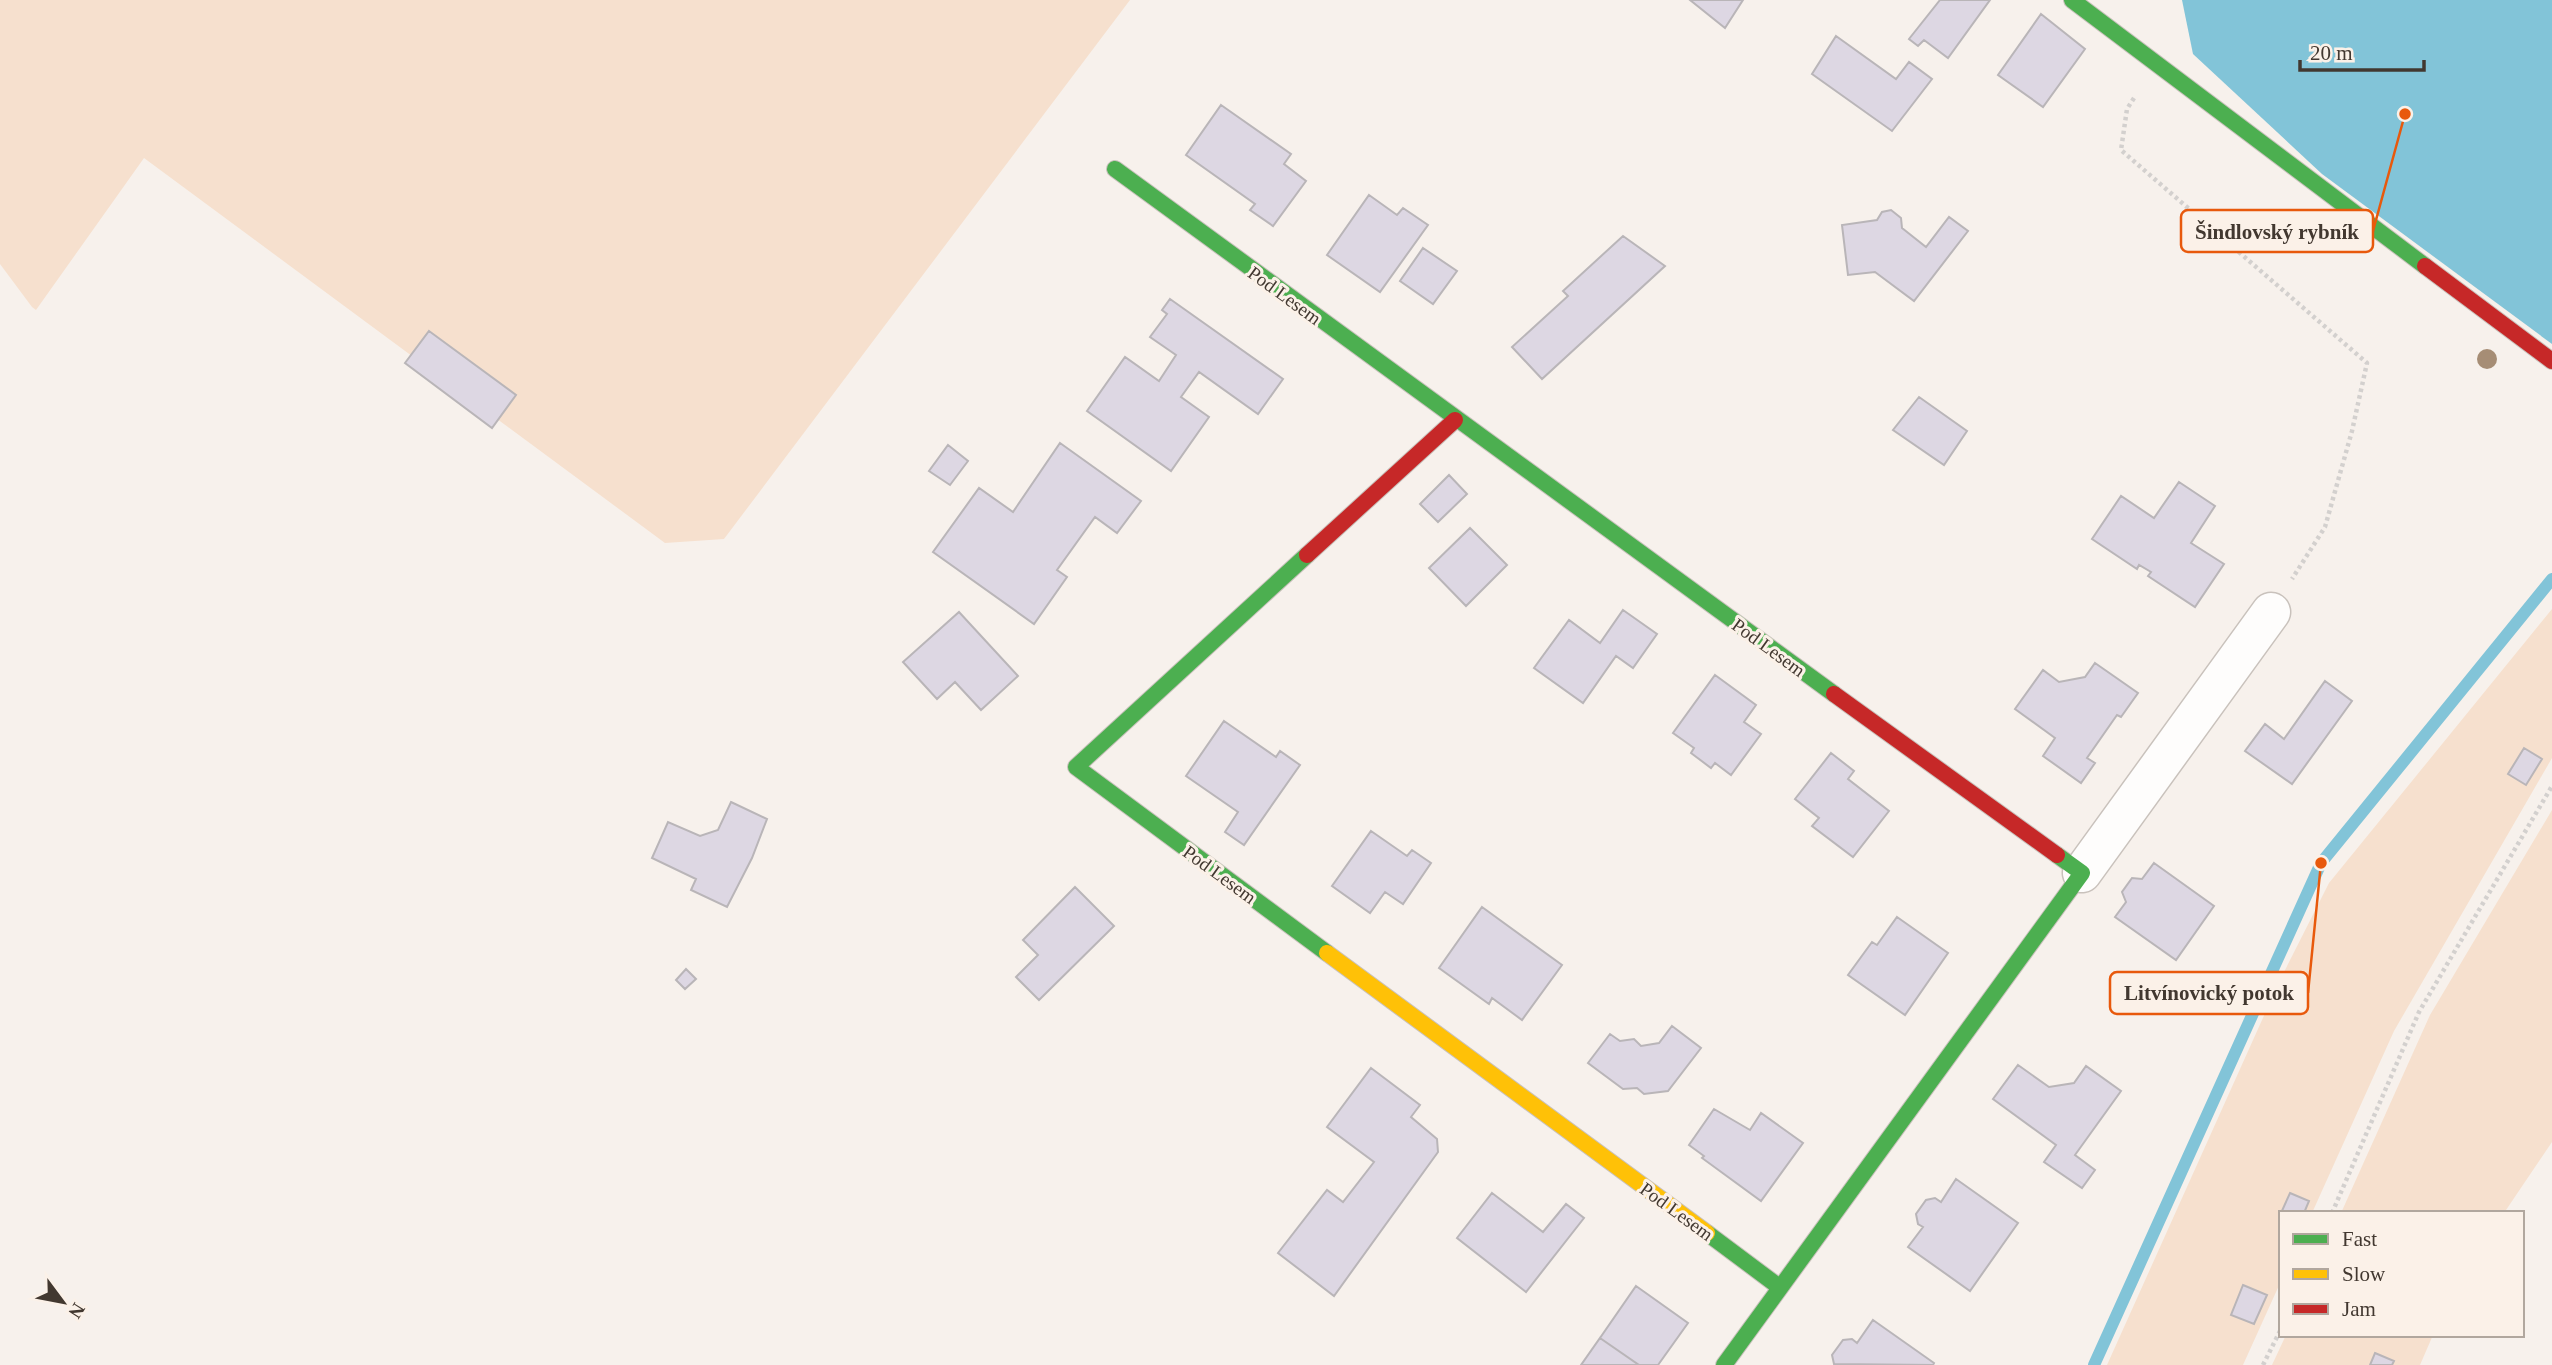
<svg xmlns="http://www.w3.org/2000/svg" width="2552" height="1365" font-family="'Times New Roman',serif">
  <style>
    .green { fill: #f6e0ce }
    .water { fill: #82c4d8 }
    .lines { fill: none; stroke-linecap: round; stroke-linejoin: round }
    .stream { stroke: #82c4d8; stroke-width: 12 }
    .building { fill: #ddd7e3; stroke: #b9b5b8; stroke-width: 2 }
    .street-casing { stroke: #c9c2bc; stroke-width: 41 }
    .fast-casing { stroke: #c9c2bc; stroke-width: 18 }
    .slow-casing { stroke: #c9c2bc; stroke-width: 18 }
    .jam-casing { stroke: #c9c2bc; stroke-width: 18 }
    .path { stroke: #d3d0ce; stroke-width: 4.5; stroke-dasharray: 3.5 3.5; stroke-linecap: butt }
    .street { stroke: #fefdfc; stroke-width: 38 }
    .fast { stroke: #4caf50; stroke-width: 16 }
    .slow { stroke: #ffc107; stroke-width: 16 }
    .jam { stroke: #c62828; stroke-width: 16 }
    .tree { fill: #a68d75 }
    .labels { text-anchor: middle; stroke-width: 6; stroke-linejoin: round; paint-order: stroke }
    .street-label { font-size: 19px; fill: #423830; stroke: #fbf1e8 }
    .leader { fill: none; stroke: #e8590c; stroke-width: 2.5 }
    .callout-dot { fill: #e8590c; stroke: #fbf1e8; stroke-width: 2.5 }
    .callout { fill: #fbf1e8; stroke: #e8590c; stroke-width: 2.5 }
    .callout-label { font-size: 21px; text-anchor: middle; font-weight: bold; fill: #423830 }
  </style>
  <rect width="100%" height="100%" fill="#f7f1ec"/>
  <path class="green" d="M0,0H1130L724,539L665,543L144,158L36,310L32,307L0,264Z
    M2552,609V758L2394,1031L2312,1213H2281V1281L2243,1365H2107L2280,980L2329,883Z
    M2552,810V1142L2504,1213H2341L2430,1015Z
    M2286,1335H2433L2420,1365H2272Z"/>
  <path class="water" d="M2182,0H2552V344L2322,174L2193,54Z"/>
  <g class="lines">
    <path class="stream" d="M2094,1365L2321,863L2552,579"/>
  </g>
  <path class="building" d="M1690,0H1743L1725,28Z
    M1940,0H1990L1948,58L1924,40L1918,46L1909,39Z
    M2041,14L2085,49L2043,107L1998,75Z
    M1836,36L1896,79L1909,62L1932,79L1892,131L1812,74Z
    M1221,105L1291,154L1284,164L1306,181L1273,226L1250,210L1255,204L1186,155Z
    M1369,195L1397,215L1403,208L1428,225L1380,292L1327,255Z
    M1891,210L1901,218L1902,228L1926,247L1949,217L1968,231L1914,301L1875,272L1848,275L1842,225L1877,220L1882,212Z
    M1623,236L1665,266L1542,379L1512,347L1568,296L1563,291Z
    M1423,248L1457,271L1433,304L1400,281Z
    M1170,299L1283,379L1258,414L1199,372L1181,397L1209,417L1171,471L1087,411L1125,357L1159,381L1176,355L1150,337L1167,314L1162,310Z
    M429,331L516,395L492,428L405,363Z
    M1919,397L1967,431L1944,465L1893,430Z
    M1060,443L1141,501L1117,533L1095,517L1057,570L1067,577L1034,624L933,552L979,488L1013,512Z
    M948,445L968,461L950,485L929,471Z
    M1449,475L1467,494L1438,522L1420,504Z
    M2179,482L2215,506L2191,543L2224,564L2195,607L2148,576L2151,572L2139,565L2137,569L2092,539L2121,496L2154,518Z
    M1470,528L1507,565L1466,606L1429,568Z
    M1623,610L1657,634L1633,668L1616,656L1583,703L1534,668L1569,620L1600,643Z
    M959,612L1018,676L981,710L955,682L937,699L903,662Z
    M2095,663L2138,693L2121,717L2117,715L2087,758L2095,763L2081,783L2043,756L2055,738L2015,709L2043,670L2059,682L2085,677Z
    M1715,675L1756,705L1744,722L1761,734L1731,775L1715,763L1711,768L1691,753L1694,748L1673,733Z
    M2325,681L2352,701L2292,784L2245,751L2265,724L2284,739Z
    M1224,721L1276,757L1280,751L1300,765L1244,845L1225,832L1238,812L1186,776Z
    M2524,748L2542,759L2526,785L2508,774Z
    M1831,753L1854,771L1848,779L1889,811L1853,857L1812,826L1819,818L1795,799Z
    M731,802L767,819L752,858L727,907L691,890L696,879L652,858L668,822L700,836L718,830Z
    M1371,831L1407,856L1412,850L1431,863L1403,904L1385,892L1370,913L1332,886Z
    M2154,863L2214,906L2176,960L2115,917L2126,902L2122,892L2132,878L2142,879Z
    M1075,887L1114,926L1039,1000L1016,977L1038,955L1023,940Z
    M1482,907L1562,965L1522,1020L1492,998L1489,1004L1439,968Z
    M1897,917L1948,953L1905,1015L1848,975L1872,942L1877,945Z
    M686,969L696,979L685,989L676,980Z
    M1672,1026L1701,1048L1668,1091L1644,1094L1637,1088L1623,1089L1588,1063L1610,1034L1620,1041L1634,1039L1641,1046L1659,1043Z
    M2018,1065L2049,1087L2074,1083L2086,1066L2121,1091L2075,1155L2095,1170L2082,1188L2044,1162L2056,1145L1993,1099Z
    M1371,1068L1420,1105L1411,1117L1437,1139L1438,1152L1334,1296L1278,1253L1327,1190L1343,1202L1374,1162L1327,1127Z
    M1714,1109L1750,1130L1761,1113L1803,1143L1761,1201L1702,1158L1704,1156L1689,1145Z
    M1956,1179L2018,1223L1970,1291L1908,1247L1923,1227L1918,1224L1916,1214L1926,1200L1935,1198L1941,1202Z
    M1492,1193L1543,1232L1566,1204L1584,1218L1526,1292L1457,1238Z
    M2290,1193L2309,1201L2304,1213H2281Z
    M2243,1285L2267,1295L2254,1324L2231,1315Z
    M1636,1286L1688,1323L1658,1365H1639L1600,1338Z
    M1873,1320L1934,1363L1933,1365L1834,1364L1832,1355L1843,1340L1852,1339L1857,1343Z
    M1600,1338L1639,1365H1581Z
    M2375,1353L2394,1361L2392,1365H2370Z"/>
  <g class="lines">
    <g class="street-casing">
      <path id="street" d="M2082,873L2271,612"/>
    </g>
    <g class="fast-casing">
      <path id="fast" d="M2072,0L2425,266
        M1115,169L1834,694
        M1307,555L1076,767L1327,953
        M1707,1233L1778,1286
        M1724,1365L2082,873L2057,855"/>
    </g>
    <g class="slow-casing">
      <path id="slow" d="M1327,953L1707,1233"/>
    </g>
    <g class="jam-casing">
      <path id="jam" d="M2425,266L2552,361
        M1307,555L1455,420
        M1834,694L2057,855"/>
    </g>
    <path class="path" d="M2134,98L2127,109L2121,150L2367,363L2352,431L2325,527L2292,579
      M2332,1213L2419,1012L2552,786
      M2263,1365L2281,1329"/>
    <use href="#street" class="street"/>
    <use href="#fast" class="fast"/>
    <use href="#slow" class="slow"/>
    <use href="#jam" class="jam"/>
  </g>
  <circle class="tree" cx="2487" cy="359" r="10"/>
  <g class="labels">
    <g class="street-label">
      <text transform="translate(1285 295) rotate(36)" y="7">Pod Lesem</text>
      <text transform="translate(1769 647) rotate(36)" y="7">Pod Lesem</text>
      <text transform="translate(1220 874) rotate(36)" y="7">Pod Lesem</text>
      <text transform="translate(1677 1211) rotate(36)" y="7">Pod Lesem</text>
    </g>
  </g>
  <path class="leader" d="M2405 114L2373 231M2321 863L2308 993"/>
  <g class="callout-dot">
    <circle cx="2405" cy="114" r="7"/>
    <circle cx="2321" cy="863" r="7"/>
  </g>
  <g class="callout">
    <rect x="2181" y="210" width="192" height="42" rx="7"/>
    <rect x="2110" y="972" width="198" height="42" rx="7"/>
  </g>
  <g class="callout-label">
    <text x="2277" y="239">Šindlovský rybník</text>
    <text x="2209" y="1000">Litvínovický potok</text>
  </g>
  <rect x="2279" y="1211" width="245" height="126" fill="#fbf1e8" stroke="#b1a79e" stroke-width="2"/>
  <rect x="2293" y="1234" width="35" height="10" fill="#4caf50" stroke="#b1a79e" stroke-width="2"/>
  <text x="2342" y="1246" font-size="21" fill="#423830">Fast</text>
  <rect x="2293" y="1269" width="35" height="10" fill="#ffc107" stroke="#b1a79e" stroke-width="2"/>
  <text x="2342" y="1281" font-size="21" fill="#423830">Slow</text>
  <rect x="2293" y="1304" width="35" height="10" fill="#c62828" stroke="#b1a79e" stroke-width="2"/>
  <text x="2342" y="1316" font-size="21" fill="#423830">Jam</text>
  <g transform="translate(63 1302) rotate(122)" stroke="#fbf1e8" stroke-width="5" paint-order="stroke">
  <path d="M0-5L12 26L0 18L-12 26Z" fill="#423830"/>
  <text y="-10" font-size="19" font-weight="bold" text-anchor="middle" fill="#423830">N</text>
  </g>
  <path d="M2300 60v10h124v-10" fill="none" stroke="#423830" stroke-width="3.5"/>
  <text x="2310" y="60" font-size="21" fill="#423830" stroke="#fbf1e8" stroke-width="5" paint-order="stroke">20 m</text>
</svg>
